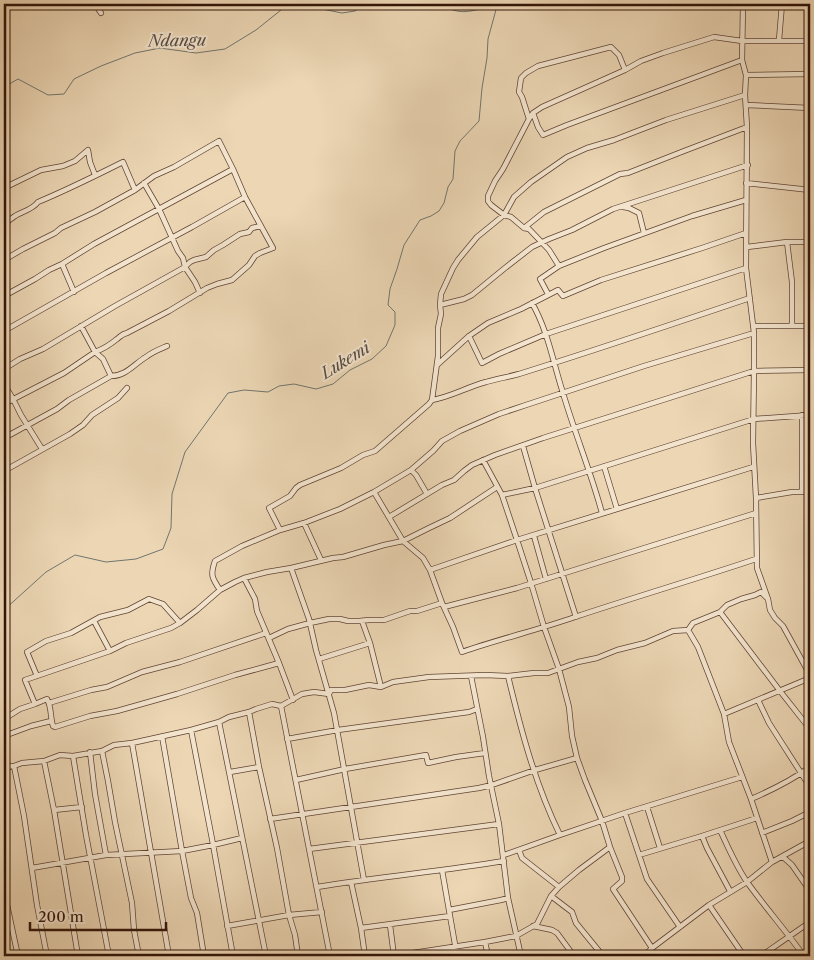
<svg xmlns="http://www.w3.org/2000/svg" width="814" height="960" font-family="'Libre Caslon Text',serif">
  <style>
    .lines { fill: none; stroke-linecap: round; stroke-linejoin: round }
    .stream { stroke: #707670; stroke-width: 1 }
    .minor-casing { stroke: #604434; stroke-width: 6 }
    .minor { stroke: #f3e4ce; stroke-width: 4.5 }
    .labels { text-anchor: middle; stroke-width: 4; stroke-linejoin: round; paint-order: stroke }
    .water-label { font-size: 16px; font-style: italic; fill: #564d45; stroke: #f3e4ce }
  </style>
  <rect width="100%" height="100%" fill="#ecd6b4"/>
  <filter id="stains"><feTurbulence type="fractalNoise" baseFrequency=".004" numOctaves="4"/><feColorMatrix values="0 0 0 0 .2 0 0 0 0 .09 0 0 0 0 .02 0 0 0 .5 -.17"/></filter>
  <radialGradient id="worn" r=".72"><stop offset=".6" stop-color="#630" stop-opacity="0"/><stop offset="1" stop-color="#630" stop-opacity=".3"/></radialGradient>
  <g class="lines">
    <path class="stream" d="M297,4L342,13L355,11L365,4
      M441,4C458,15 467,12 485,8C491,7 496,7 501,4
      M524,4L541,6L558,4
      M4,87L18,79L48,95L64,94L74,79L101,66L135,53L160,48L196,53L225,49L256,30L286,6L296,4
      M4,610L46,572L75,555L106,562L136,559L163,549L171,528L172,494L185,452L228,393L244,390L268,392L279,386L294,384L316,389L333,384L350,370L372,359L386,346L395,325V312L388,305L390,289L397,269L404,245L420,220L431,216L439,211L444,203L448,187L453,179L455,151L460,141L479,121L482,88L487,58L488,39L497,6"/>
    <g class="minor-casing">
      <path id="minor" d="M95,4L101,13
        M743,4L742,60L746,75L745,95L747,127L746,268L754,333V371L753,443L756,498L757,568L768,599L770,610L775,618L783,626L810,675
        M779,40L782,4
        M746,75L810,74
        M747,105L810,108
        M533,113L538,127L543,135L567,125L742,60
        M529,119L522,97L519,92L521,78L526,73L538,66L611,47L619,55L625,70
        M144,183L159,209L178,251L183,258L185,267L195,282L200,293
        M746,183L810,190
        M4,188L41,170L63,166L75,161L88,150L90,162L95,175
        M623,207L629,208L639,213L644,233
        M4,224C8,221 11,219 15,216C23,211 32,210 38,202C67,190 95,176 123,162L135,190
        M524,228L544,212L620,174L628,173L684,151L747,127
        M787,242L792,282V325
        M747,247L787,242H810
        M4,260L23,249L55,233L61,228L95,212L135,190L154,176L174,167L219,141L233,169L245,197L273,248L260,253L255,256L249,265L232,280L217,284L207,288L169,311L127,333C122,334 121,336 117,339C111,344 103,349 95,352L64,373L4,404
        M62,264L74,292
        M559,266L549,250L529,229L524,228L511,217L504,215L491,205L488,201V196L495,181L503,169L529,119L533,113L542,107L625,70L641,61L663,53L714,37L742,41H810
        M548,294L540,279L559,266L604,248L692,216L746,200
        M4,296L35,279L49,270L62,264L94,244L233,169
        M532,303C548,331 553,362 563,393C575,434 591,472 602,513
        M440,305L464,299L472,295L505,268L532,247L549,239L572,230L613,209L748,165
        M81,326L95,352L103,359L111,376
        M753,326H810
        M4,331L106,273L192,227L245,197
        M469,336L482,363L499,354L546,334L746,268
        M437,365L469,336L488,323L521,309L558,290L563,296L601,280L702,248L746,233
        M4,369L20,359L43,349L115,306L185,267L190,262L194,260L206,257L214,250L223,245L240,234L249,232L252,228L261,226
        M4,384L13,399L21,415L42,449
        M432,400C451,397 467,387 486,382C496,379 508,377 519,374C596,350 673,324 750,298
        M802,415V492
        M4,438L57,409L69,400L111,376C126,376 134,364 146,357C152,352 160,349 167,346
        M523,446L535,488L576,617
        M483,460L502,495L517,540L531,583L544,627L559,669L569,707L572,736L577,758L585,780L602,821L610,847L622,877V881L613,889L652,948
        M604,466L617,509
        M411,470L416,475L427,494
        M4,471L70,434L83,425L92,415L118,398L127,388
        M374,492L403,541L423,558L430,570L442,603L453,627L462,652C499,639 538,630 575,617C635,597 696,579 756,559
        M502,495L535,488L754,419L810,415
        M756,498L792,492H810
        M389,517L442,485L454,480L464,471L472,465L495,455L543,438L754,371L810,370
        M304,523L321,560
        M280,530L269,508L290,496L296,488L300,485L341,468L363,455L375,451L429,404L432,400L438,356V328L441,314L440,305L441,294L453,268L458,260L477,237L504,215L514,197L531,182L567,157L587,148L614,140L666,120L745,95
        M534,536L546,579
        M291,568L309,619L316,650L334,713L364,880
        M430,570L517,540L753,467
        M244,578L255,599L257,611L279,663L293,700
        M220,590C212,578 210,575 215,561L242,546L280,530L304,523L340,509L374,492L411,470L433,451L442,441L460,431L499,414L526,405L644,366L754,333
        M444,607L517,588L756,513
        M720,612L780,691L810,729
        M94,621L110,651
        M362,621L370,643L381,687
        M688,630L698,647L724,714L729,742L751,799L772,862
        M269,638L288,629L310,623L329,619H340L348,621H359L369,620H384L410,611H417L442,603
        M319,659L370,643
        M37,676L27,652L46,641L71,633L100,617L128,610L149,599L163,604L180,623
        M471,676L483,737L489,776L499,824L508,898L521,956
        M508,676C521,730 535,784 560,835
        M758,700L769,723L810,787
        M49,703L91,690L107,687L142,672L180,662L266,633
        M35,704L25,680L110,651L126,643L171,628L180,623L197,610L220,590L235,582L244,578L267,572L291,568L333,558L343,557L384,545L403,541L429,528L450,518L497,487
        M281,706L330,956
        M249,712L259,767L277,848L289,915L295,935L298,956
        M724,714L810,678
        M4,719L20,709L35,704L47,699C52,708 50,717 53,726L55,727L90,716L117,711L177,694L235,675L279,663
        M219,722L266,956
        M191,730L212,839L233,956
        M4,736L31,726L51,721
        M162,736L182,851L191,898L197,913L204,956
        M287,739L338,730L469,712L477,709
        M132,743L169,956
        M102,751L108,781L115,822L132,903L134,930L139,956
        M90,752L95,794L106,855
        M73,756L86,835L109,956
        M44,761L54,810L78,956
        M14,766L24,816L37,905L47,956
        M4,767L14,766L22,763L44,761L60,755L73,756L102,751L114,745L132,743L191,730L219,722L229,717L249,712L256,709L272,704L281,706L302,694L314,692L329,694L331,690H345L369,685L381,687L393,682L429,677L485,675L508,676L534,673H548L578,662L597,658L617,650L645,643L673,631L688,630L693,623L720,612L727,605L741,599L755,595L761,592L768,599
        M230,772L259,767
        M296,780L345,769L426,755L428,763L456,757L485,753
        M751,799C772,790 792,780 810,767
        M647,807L660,848
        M54,810L82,807
        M625,813L647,879L680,927
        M270,819L479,788L492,785L535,770L577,758
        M720,830C728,847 736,866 747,882C765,907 786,931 804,956
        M762,833L792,821L810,812
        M702,836L707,848L730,891
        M309,849L499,824
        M519,850L522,858L559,887
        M504,855L560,835L625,813L742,777
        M639,855L702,836L757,818
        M783,857L792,865L810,891
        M32,868L106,855L182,851L213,845L242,838
        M442,870L457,956
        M351,882L361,928L365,956
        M317,887C379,877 442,871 504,861
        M4,891L18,956
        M551,896L572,912L576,923L603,956
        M709,905L744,956
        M449,910L501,900L508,898
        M390,925L394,956
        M227,926L289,915L322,912
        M533,926L552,930L557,933L574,956
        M361,928L450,916
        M485,942L488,956
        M393,956L485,942L516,936L537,924L551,896L559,887L579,870L610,847
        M644,956L652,948L709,905L747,882L772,862L810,841
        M761,956L810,922"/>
    </g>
    <use href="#minor" class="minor"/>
  </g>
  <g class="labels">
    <g class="water-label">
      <text transform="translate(177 40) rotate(-1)" y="6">Ndangu</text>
      <text transform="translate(345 360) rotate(-32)" y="6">Lukemi</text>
    </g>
  </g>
  <rect width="814" height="960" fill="none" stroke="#ecd6b4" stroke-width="20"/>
  <rect x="5" y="5" width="804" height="950" fill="none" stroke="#321409" stroke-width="2.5"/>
  <rect x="10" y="10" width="794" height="940" fill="none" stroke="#321409"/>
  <path d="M30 922v8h136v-8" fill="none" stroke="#321409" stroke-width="2.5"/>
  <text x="38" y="922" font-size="15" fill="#321409" stroke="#f3e4ce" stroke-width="4" paint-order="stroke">200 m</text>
  <rect width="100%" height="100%" filter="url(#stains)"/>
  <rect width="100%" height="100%" fill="url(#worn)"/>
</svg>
